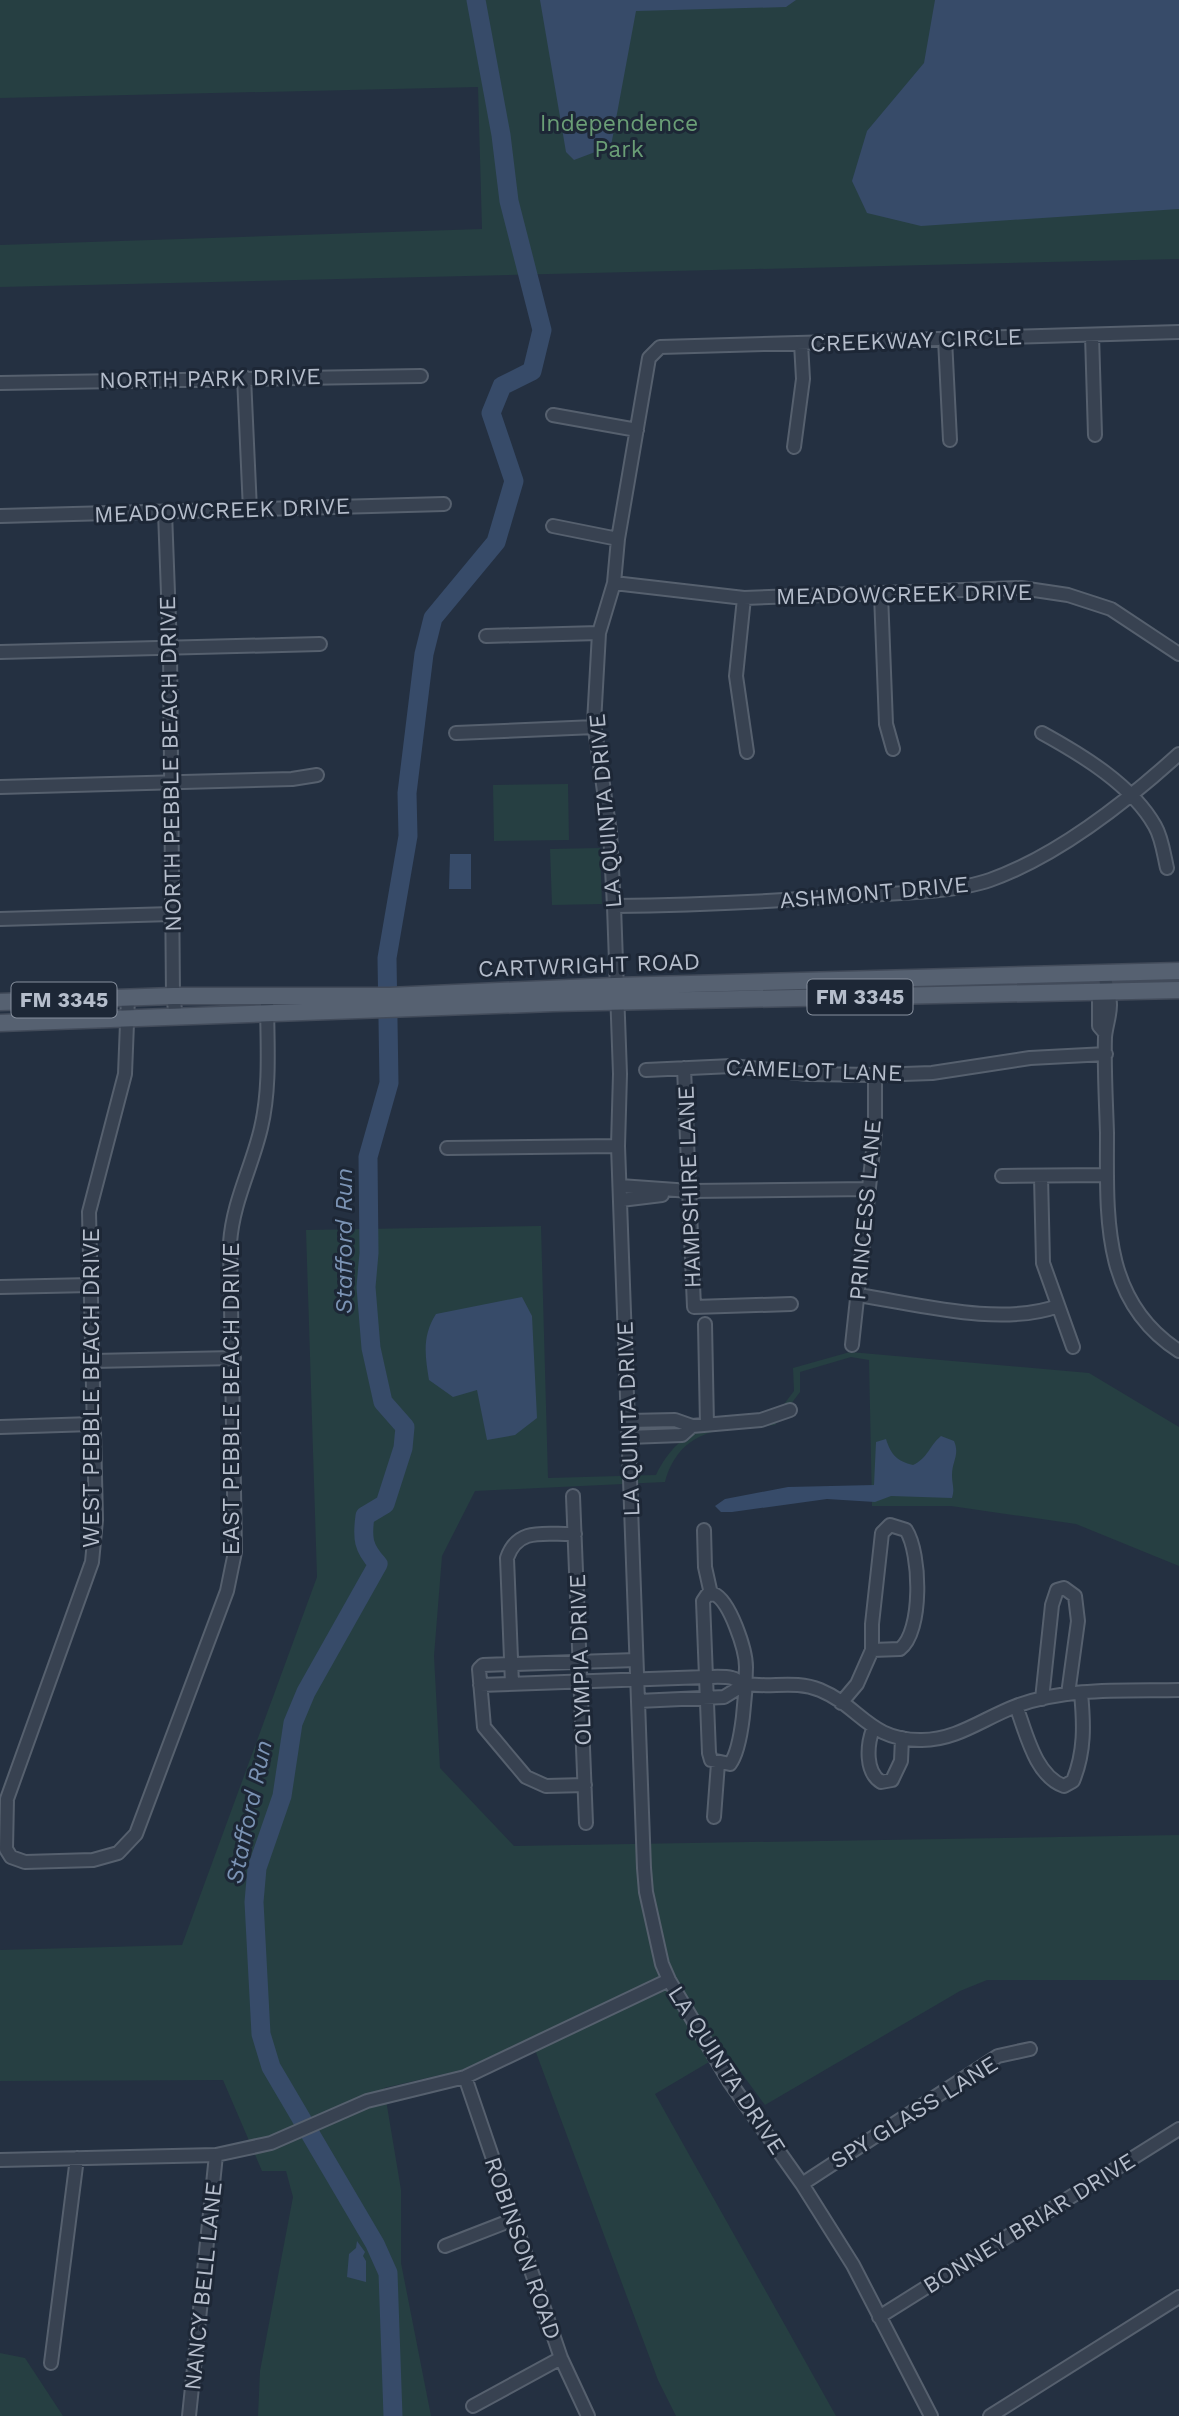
<svg xmlns="http://www.w3.org/2000/svg" width="1179" height="2416" font-family="'Work Sans',sans-serif">
  <style>
    .green { fill: #263f42 }
    .water { fill: #374b69 }
    .lines { fill: none; stroke-linecap: round; stroke-linejoin: round }
    .river { stroke: #374b69; stroke-width: 19 }
    .minor-casing { stroke: #56606e; stroke-width: 16 }
    .major-casing { stroke: #424b5a; stroke-width: 19 }
    .minor { stroke: #384251; stroke-width: 12 }
    .major { stroke: #566171; stroke-width: 16 }
    .labels { text-anchor: middle; stroke-width: 6; stroke-linejoin: round; paint-order: stroke }
    .shield { fill: #1d2736; stroke: #87909e; stroke-width: 2 }
    .shield-label { font-size: 21px; font-weight: bold; fill: #b5bdcb }
    .park-label { font-size: 23px; fill: #6a9e76; stroke: #1d2736 }
    .street-label { font-size: 23px; fill: #b5bdcb; stroke: #1d2736 }
    .water-label { font-size: 24px; font-style: italic; fill: #7b93b4; stroke: #1d2736 }
  </style>
  <rect width="100%" height="100%" fill="#243041"/>
  <path class="green" d="M0,0H1179V259L0,287V245L482,229L478,87L0,98Z
    M568,784L569,840L494,841L493,785Z
    M600,848L602,904L552,905L550,849Z
    M541,1226L548,1478L656,1475C683,1420 718,1427 772,1420L794,1391L793,1368L850,1352L1089,1373L1179,1427V1566L1076,1524L951,1506H872L869,1360L851,1357L800,1372V1392L775,1425C726,1428 681,1426 665,1482L475,1491L442,1556L434,1656L440,1768L514,1846L1179,1835V1980H987L960,1991L765,2105L726,2052L655,2094L836,2416H676L658,2380L531,2039L462,2070L384,2088L401,2190V2263L431,2416H258L260,2371L293,2197L286,2171H262L223,2080L0,2081V1950L182,1945L317,1577L306,1230Z
    M0,2353L25,2358L63,2416H0Z"/>
  <path class="water" d="M540,0H796L786,7L636,11L611,146L574,160L566,152Z
    M935,0H1179V209L921,226L867,213L852,181L867,131L924,63Z
    M450,854H471V889H449Z
    M522,1297L532,1316L537,1418L515,1435L487,1440L477,1390L453,1397L429,1380C425,1355 422,1336 436,1314Z
    M941,1436L954,1441C960,1455 952,1461 952,1475C952,1485 955,1488 952,1498L891,1496L875,1502L827,1499L732,1512H721L715,1506L725,1499L788,1487L874,1485L876,1442L886,1439C891,1455 897,1461 913,1465C928,1458 929,1446 941,1436Z
    M357,2241L365,2252L363,2256L366,2261V2282L347,2277L349,2254L356,2248Z"/>
  <g class="lines">
    <path class="river" d="M393,2416L388,2273L375,2244L271,2067L261,2034L254,1902L257,1868L282,1796L293,1723L306,1692L378,1564C363,1548 362,1538 365,1516L385,1504L403,1448L405,1427L383,1402L371,1348L366,1287L369,1253L368,1157L389,1083L387,958L408,836L407,793L424,654L433,618L496,542L514,481L491,413L502,386L532,371L542,330L509,201L501,135L476,0"/>
    <g class="minor-casing">
      <path id="minor" d="M1092,335L1095,435
        M945,339L950,440
        M244,377L250,510
        M0,383L421,376
        M553,415L637,430
        M794,447L803,379L801,343
        M165,512L170,648L173,996L176,1016
        M0,516L444,504
        M553,526L618,539
        M614,583L744,598L1021,588L1068,595L1111,609L1179,654
        M881,594L886,724L893,749
        M744,598L736,676L747,752
        M486,636L599,633
        M0,652L320,644
        M456,733L595,727
        M1042,733C1082,755 1132,785 1155,826C1162,838 1164,855 1167,868
        M0,787L292,779L317,775
        M614,906C697,905 780,901 863,895C900,893 956,892 990,880C1058,856 1126,802 1179,754
        M0,919L172,914
        M1105,974C1105,985 1110,995 1110,1005C1110,1016 1106,1026 1105,1037C1104,1068 1106,1101 1107,1133C1107,1216 1101,1301 1179,1351
        M128,998L125,1074L89,1212L96,1520L92,1562L7,1799L6,1849L11,1857L25,1862L93,1860L118,1853L136,1834L227,1591L235,1552L230,1243C233,1201 252,1167 261,1128C271,1086 267,1040 267,998
        M1105,1033L1099,1026V1001L1106,993
        M684,1068L694,1307L791,1304
        M646,1070L732,1066L808,1074L875,1075L932,1073L1030,1058L1106,1054
        M447,1148L618,1146
        M1002,1176L1107,1175
        M1041,1176L1043,1263L1073,1347
        M620,1186L690,1191L869,1189
        M621,1200L662,1195
        M0,1287L91,1285
        M858,1295C917,1304 1001,1327 1058,1306
        M705,1324L707,1425
        M852,1345L875,1132V1075
        M93,1361L234,1358
        M628,1421L675,1420L692,1426L761,1420L790,1410
        M0,1427L92,1424
        M628,1437L682,1435L692,1426
        M573,1496L586,1823
        M704,1530L705,1567L711,1594
        M714,1594C730,1601 746,1650 746,1667C746,1689 743,1747 730,1764L711,1760L709,1753L703,1601L707,1595Z
        M512,1684L507,1558C518,1526 546,1535 575,1534
        M480,1685L706,1677C714,1677 724,1676 732,1678C737,1679 741,1684 746,1684C772,1688 795,1680 820,1690C861,1707 869,1741 922,1740C957,1740 984,1718 1016,1706C1067,1687 1126,1691 1179,1690
        M1042,1699L1052,1605L1057,1590L1064,1588L1075,1596L1078,1621L1068,1694
        M638,1701L724,1697L745,1684
        M841,1703L857,1684L872,1650V1624L882,1533L890,1525L906,1530C921,1553 923,1632 900,1649L872,1650
        M1016,1706C1026,1732 1035,1776 1064,1786L1073,1781C1085,1752 1084,1724 1081,1693
        M873,1729C867,1745 865,1772 881,1782L892,1780L901,1761L902,1738
        M585,1785L546,1786L526,1777L484,1727L479,1669L483,1665L636,1660
        M714,1817L718,1763
        M465,2077L561,2358L588,2416
        M0,2160L216,2155L271,2143L367,2101L465,2077L669,1980
        M802,2184L998,2056L1030,2049
        M445,2246L512,2220
        M879,2317L1179,2129
        M51,2363L77,2158
        M473,2406L561,2358
        M189,2416L216,2155
        M931,2416L853,2265L802,2184L729,2081L669,1980L662,1964L646,1892L644,1868L618,1146L620,1074L614,906L610,832L594,723L599,633L614,583L618,539L649,358L660,347L1179,332
        M990,2416L1179,2297"/>
    </g>
    <g class="major-casing">
      <path id="major" d="M0,1002L173,996H389L614,986L1179,971
        M0,1023L553,1003L1179,990"/>
    </g>
    <use href="#minor" class="minor"/>
    <use href="#major" class="major"/>
  </g>
  <g class="labels">
    <g class="shield">
      <rect x="807.5" y="979.5" width="105" height="35" rx="5"/>
      <rect x="11.5" y="982.5" width="105" height="35" rx="5"/>
    </g>
    <g class="shield-label">
      <text x="860" y="1004">FM 3345</text>
      <text x="64" y="1007">FM 3345</text>
    </g>
    <g class="park-label">
      <text x="619" y="131">Independence<tspan x="619" dy="26">Park</tspan></text>
    </g>
    <g class="street-label">
      <text transform="translate(916 340) rotate(-2)" y="8">CREEKWAY CIRCLE</text>
      <text transform="translate(210 378) rotate(-1)" y="8">NORTH PARK DRIVE</text>
      <text transform="translate(222 510) rotate(-2)" y="8">MEADOWCREEK DRIVE</text>
      <text transform="translate(904 594) rotate(-1)" y="8">MEADOWCREEK DRIVE</text>
      <text transform="translate(170 764) rotate(-91)" y="8">NORTH PEBBLE BEACH DRIVE</text>
      <text transform="translate(605 811) rotate(-95)" y="8">LA QUINTA DRIVE</text>
      <text transform="translate(874 892) rotate(-5)" y="8">ASHMONT DRIVE</text>
      <text transform="translate(589 965) rotate(-2)" y="8">CARTWRIGHT ROAD</text>
      <text transform="translate(814 1070) rotate(2)" y="8">CAMELOT LANE</text>
      <text transform="translate(689 1187) rotate(-92)" y="8">HAMPSHIRE LANE</text>
      <text transform="translate(865 1210) rotate(-85)" y="8">PRINCESS LANE</text>
      <text transform="translate(91 1388) rotate(-90)" y="8">WEST PEBBLE BEACH DRIVE</text>
      <text transform="translate(231 1399) rotate(-90)" y="8">EAST PEBBLE BEACH DRIVE</text>
      <text transform="translate(628 1419) rotate(-92)" y="8">LA QUINTA DRIVE</text>
      <text transform="translate(580 1660) rotate(-92)" y="8">OLYMPIA DRIVE</text>
      <text transform="translate(727 2070) rotate(57)" y="8">LA QUINTA DRIVE</text>
      <text transform="translate(914 2112) rotate(-32)" y="8">SPY GLASS LANE</text>
      <text transform="translate(1029 2223) rotate(-32)" y="8">BONNEY BRIAR DRIVE</text>
      <text transform="translate(523 2248) rotate(71)" y="8">ROBINSON ROAD</text>
      <text transform="translate(203 2286) rotate(-84)" y="8">NANCY BELL LANE</text>
    </g>
    <g class="water-label">
      <text transform="translate(344 1241) rotate(-90)" y="8">Stafford Run</text>
      <text transform="translate(249 1812) rotate(-78)" y="8">Stafford Run</text>
    </g>
  </g>
</svg>
